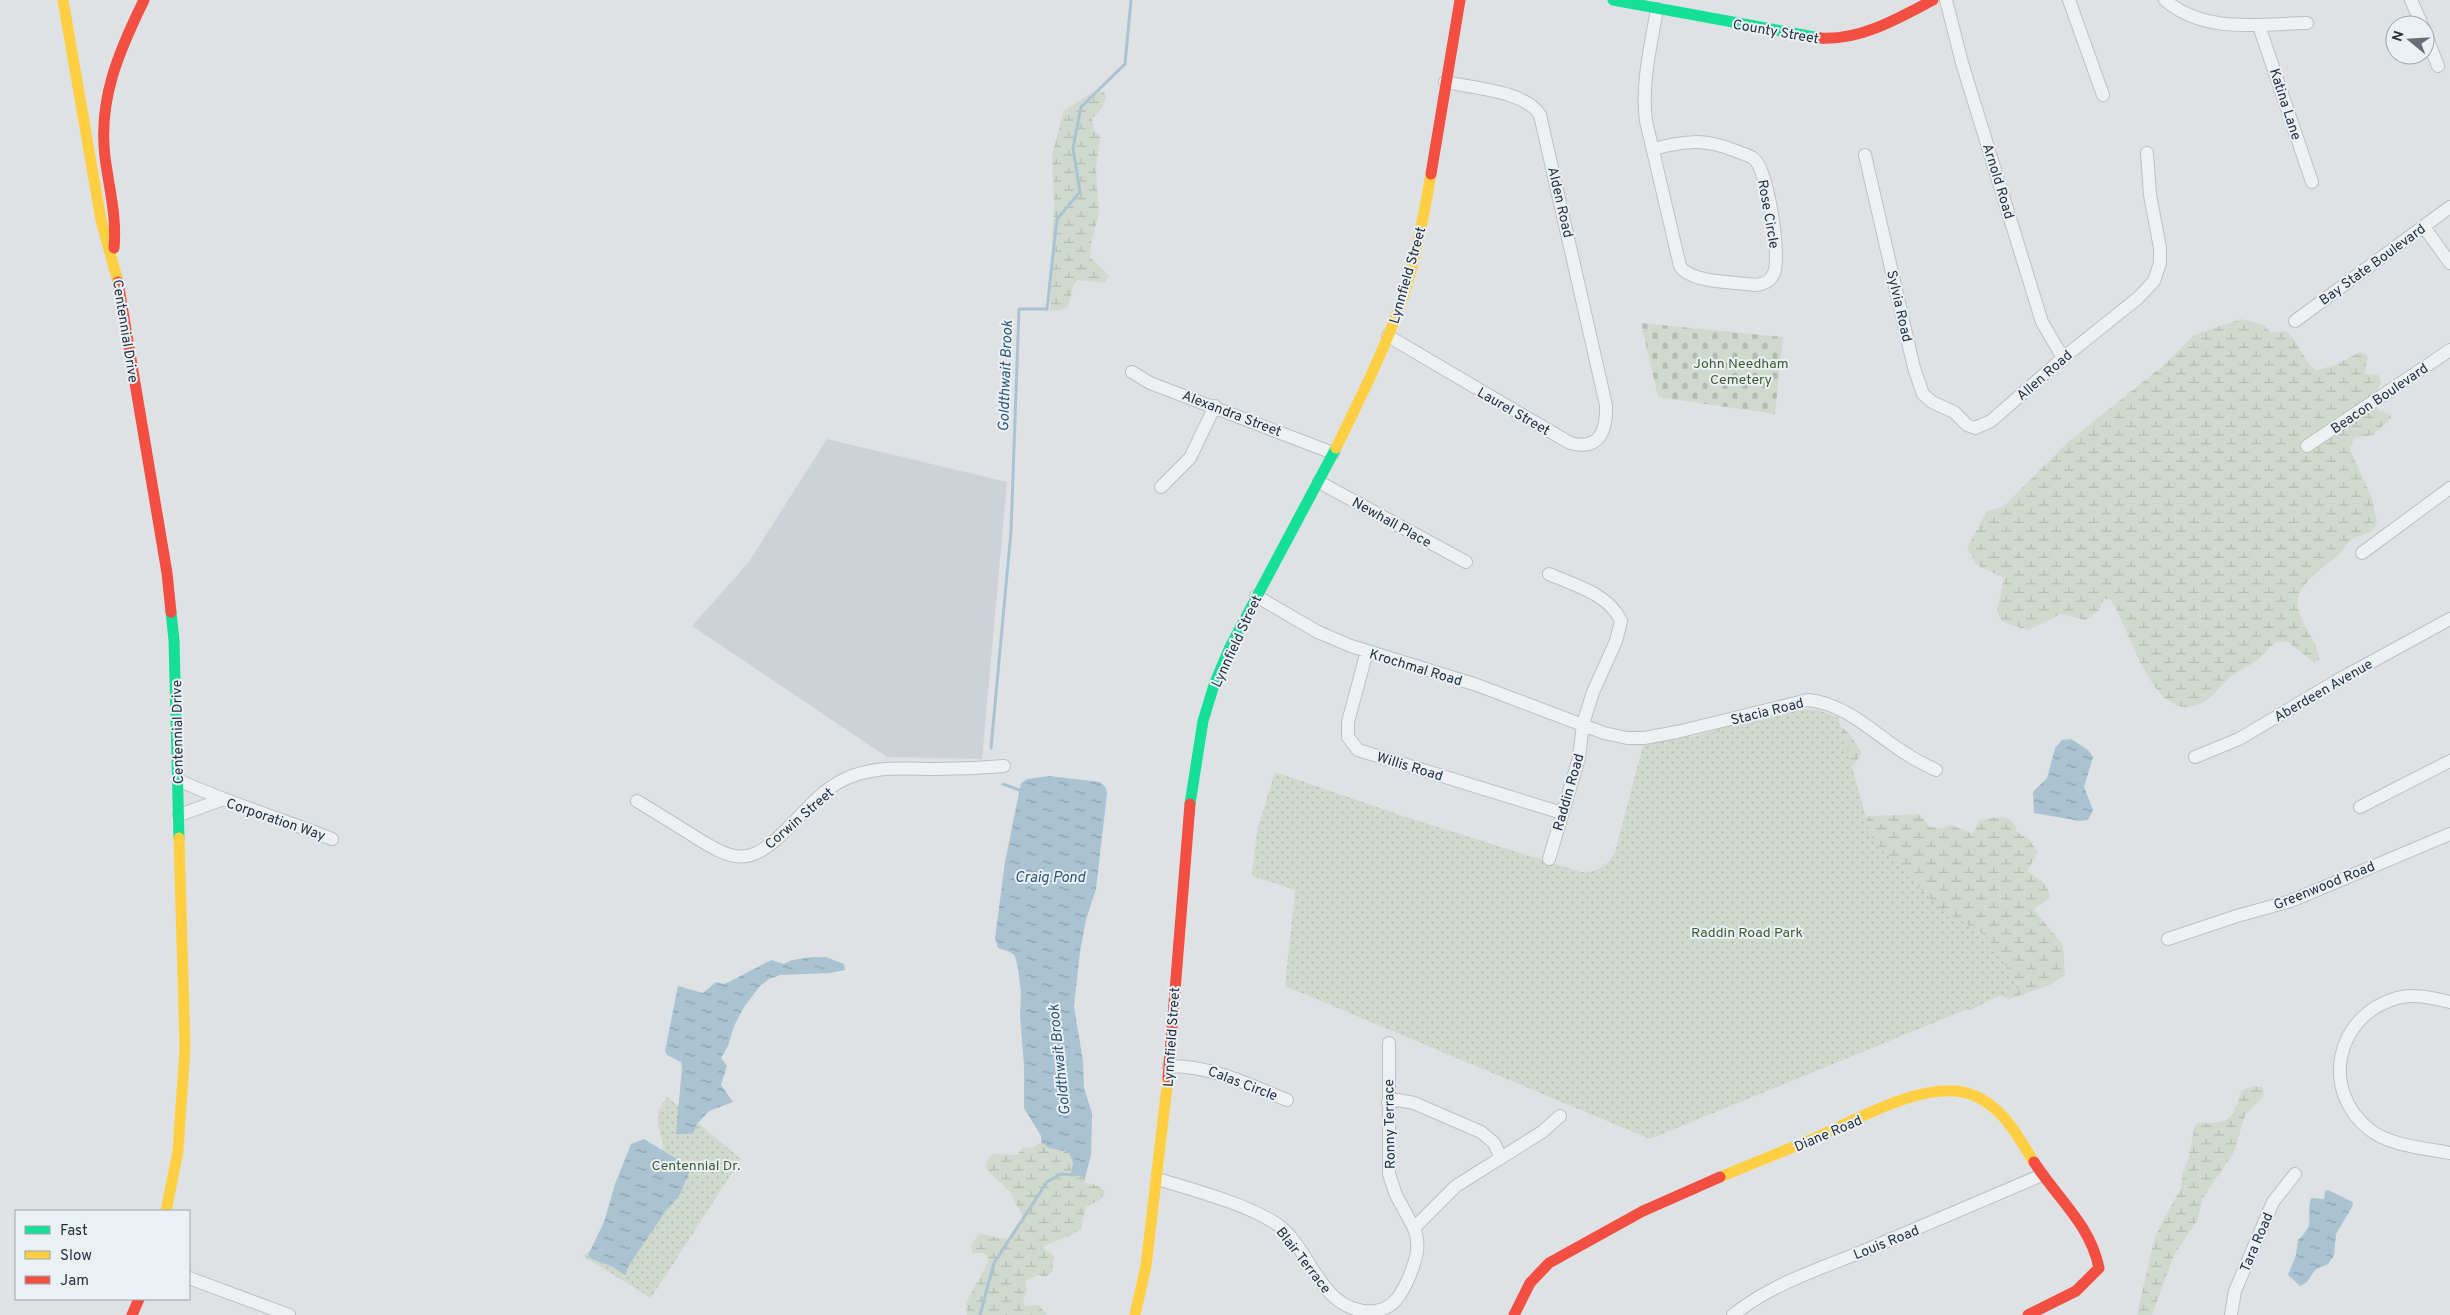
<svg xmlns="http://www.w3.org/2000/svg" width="2450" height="1315" font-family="Overpass,sans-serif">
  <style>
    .built { fill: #ccd2d8 }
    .wetland { fill: url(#wetland-marsh) }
    .cemetery { fill: url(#cemetery-stones) }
    .park { fill: url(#park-dots) }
    .water { fill: url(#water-ripples) }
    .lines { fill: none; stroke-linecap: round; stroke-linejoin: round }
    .stream { stroke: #aac3d2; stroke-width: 3 }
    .street-casing { stroke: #bdc0c2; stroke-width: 14 }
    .street { stroke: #eef0f1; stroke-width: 12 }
    .fast { stroke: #16e098; stroke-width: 11 }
    .slow { stroke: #ffcf43; stroke-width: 11 }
    .jam { stroke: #f24e42; stroke-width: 11 }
    .labels { text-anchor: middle; stroke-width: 4; stroke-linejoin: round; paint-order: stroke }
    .street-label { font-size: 14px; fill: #25313e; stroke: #ebf0f5 }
    .park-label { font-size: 14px; fill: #3f5b31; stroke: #ebf0f5 }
    .water-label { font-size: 15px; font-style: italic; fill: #2c5775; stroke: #ebf0f5 }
  </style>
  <defs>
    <pattern id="wetland-marsh" width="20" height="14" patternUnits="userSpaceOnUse" patternTransform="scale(1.25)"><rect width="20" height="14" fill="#d1d9ce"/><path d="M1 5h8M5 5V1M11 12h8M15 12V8" fill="none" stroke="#b3bbb2"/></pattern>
    <pattern id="cemetery-stones" width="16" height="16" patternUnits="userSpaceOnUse" patternTransform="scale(1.25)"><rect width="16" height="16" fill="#d1d9ce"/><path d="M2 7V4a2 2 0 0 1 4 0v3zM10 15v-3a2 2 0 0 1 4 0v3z" fill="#b3bbb2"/></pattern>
    <pattern id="park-dots" width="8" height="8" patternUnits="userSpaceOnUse" patternTransform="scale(1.25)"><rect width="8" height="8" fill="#d1d9ce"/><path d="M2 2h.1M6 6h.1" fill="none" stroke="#b3bbb2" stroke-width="1.8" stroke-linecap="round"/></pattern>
    <pattern id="water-ripples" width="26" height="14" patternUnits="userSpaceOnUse" patternTransform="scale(1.25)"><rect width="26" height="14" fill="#aac3d2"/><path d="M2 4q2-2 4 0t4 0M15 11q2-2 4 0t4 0" fill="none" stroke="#8a9fac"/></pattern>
  </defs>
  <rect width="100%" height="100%" fill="#dfe2e4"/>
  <path class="built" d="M827,439L1007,482L982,759L887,757L692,626L748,563Z"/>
  <path class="wetland" d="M1095,91L1104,92L1106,98L1102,108L1092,119L1094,131L1100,135V138L1096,168L1099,213L1092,239L1090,257L1109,276L1105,283L1078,280L1074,284L1068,307L1062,310L1050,311L1054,202L1052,155L1064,110Z
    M2241,319L2265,325L2271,333L2286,331C2299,341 2302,360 2316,370L2335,365L2360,352L2368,356L2365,373L2371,375L2376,374L2380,377L2381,383L2377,389L2384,404L2376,407L2377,410L2391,414V418L2373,435L2354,438L2350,449L2372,498L2377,522C2372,538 2360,532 2350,541C2345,546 2342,552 2337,556C2321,570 2308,576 2298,596C2294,620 2318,637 2319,660L2315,662L2311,660L2288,642H2276C2270,646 2268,651 2263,655C2255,662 2247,667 2238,672C2227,677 2217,693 2207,700C2154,735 2131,628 2110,599H2104L2098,611L2086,620L2061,614L2028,630L2008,624L2002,621L1997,611L2004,578L1977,565L1967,548L1987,511L2003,507L2068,442L2164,365L2194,335Z
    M1790,715C1826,718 1843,718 1861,752L1859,758L1846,773L1852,817L1917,814L1920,815L1930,827L1942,828L1951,825L1971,833L1974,832L1979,820C1995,818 2013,811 2017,832L2028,838L2038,852L2027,871C2037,879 2049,882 2050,898L2035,908V911L2063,945L2065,975L2050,985L2009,999L1999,995L1971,1010L1956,1008L1672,744C1710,731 1751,718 1790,715Z
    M2254,1086L2262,1087L2264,1093L2262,1098L2245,1115L2234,1152L2202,1199L2198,1219L2174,1255L2152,1315H2137L2155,1236L2181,1188L2183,1171L2188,1160L2195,1125C2201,1121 2205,1123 2211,1123C2234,1123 2236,1108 2241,1091Z
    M1041,1142L1049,1148L1069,1152L1073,1163L1071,1173L1085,1178V1182C1093,1185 1102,1184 1105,1193L1101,1199L1086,1207L1081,1228L1074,1234L1044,1246V1249L1054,1256L1052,1272L1046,1277L1038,1275L1026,1281V1288L1028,1290L1023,1300L1025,1306L1039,1305L1047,1315H967L966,1305L968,1299L988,1262L987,1256L983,1253H972L971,1244L980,1233L997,1238H1008L1023,1217L1010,1192L986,1169L988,1158L993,1154L1017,1155L1023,1147L1032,1148Z"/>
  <path class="cemetery" d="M1641,323L1783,337L1775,414L1658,397Z"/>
  <path class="park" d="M1802,709L1818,710L1838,717L1872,839L1939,907L1986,936L2021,987L1650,1139L1285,986L1295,890L1252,876L1257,831L1275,772L1406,817L1581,872C1596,873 1608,866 1615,852L1644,742L1695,736L1732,729Z
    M667,1097L741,1159L651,1298L583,1256L602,1242L661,1161L663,1144L658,1125V1110Z"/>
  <path class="water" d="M2071,739L2088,750L2093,757L2084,787L2093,810L2088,820L2080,821L2034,813L2033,792L2047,778L2055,748L2062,740Z
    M1049,776L1100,782L1106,788L1107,794L1096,889L1086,920L1080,952L1074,1006L1083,1061L1084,1088L1092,1113L1091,1155L1085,1178L1071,1173L1073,1163L1069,1152L1049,1148L1041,1142V1136L1024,1108V1066L1020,1016L1021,992L1018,968L1015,956L1010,952L998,948L995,938L1005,862L1021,783L1027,779Z
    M812,957H826L844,964L845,970L830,973L780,975L769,979L760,986L744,1007L734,1026L728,1046L721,1058L727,1066L721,1085L733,1102L709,1111L697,1124L693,1134H676L682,1067L681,1062L667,1055L665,1051L678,986L703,993L716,982L723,984L729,982L771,960L784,964L792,960Z
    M644,1139L688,1166L689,1173L679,1196L665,1212L627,1268L626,1275C620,1274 619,1270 613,1267C605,1262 593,1263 588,1255L604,1222L615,1184L631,1144Z
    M2328,1190L2353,1202L2352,1207L2336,1234L2334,1255L2331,1260L2328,1264L2315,1270L2307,1282L2300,1286L2288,1275L2296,1255L2298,1240C2317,1222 2305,1219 2311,1198L2324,1199L2325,1191Z"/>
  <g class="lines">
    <path class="stream" d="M991,748L1011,531L1019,309H1047L1057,219L1080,192L1073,148L1081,107L1125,64L1131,0
      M1003,784L1022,791
      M980,1315L994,1263L1047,1182L1061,1174L1075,1175L1077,1172"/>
    <g class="street-casing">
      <path id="street" d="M1946,0L1962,63L2042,322L2063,358
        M2069,0L2103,95
        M2165,0C2204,34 2260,24 2307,23
        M2411,0L2422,25
        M2259,26L2312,182
        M2425,33L2438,66
        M1653,149C1685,141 1703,138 1736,151C1741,153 1748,155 1753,158C1768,168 1781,256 1774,273C1770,282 1764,284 1755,285C1736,282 1690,283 1680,266L1646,121C1641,84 1651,45 1657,9
        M1865,155L1914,368L1923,394L1932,402L1954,412L1967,425L1975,428L1991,421L2063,358L2138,298L2154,281L2160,263V248L2150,195L2147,153
        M2424,227L2450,263
        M2295,321L2450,207
        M1388,336L1570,443C1600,451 1607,430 1606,405L1540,115C1526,91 1472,88 1445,82
        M1132,372L1150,383L1333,453
        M2307,446L2450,350
        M1319,482L1466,562
        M1161,487L1190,458L1215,406
        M2362,553L2450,488
        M1256,596L1318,632L1351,646L1477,685L1604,733L1627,738H1644L1677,732L1808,700C1848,704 1875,735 1908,755C1917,761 1926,765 1936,770
        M1367,651L1348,722V737L1358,750L1562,813
        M2195,757L2239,739L2340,679L2450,619
        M178,780C230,804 280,818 332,839
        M637,801C655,812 673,823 692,835C736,863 750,867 789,827C806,810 821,791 843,780C873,765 904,769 936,769C959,769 981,768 1004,766
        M2360,807L2450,761
        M179,815L221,800
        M1549,859L1579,758L1583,724L1593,692L1616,641L1621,621C1609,594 1574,585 1549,574
        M2168,939L2237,916L2291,901L2450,834
        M2450,1002C2433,998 2414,993 2397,998C2336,1015 2319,1090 2370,1130C2391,1146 2425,1148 2450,1153
        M1389,1043V1174L1396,1195L1414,1228
        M1169,1066C1212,1066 1247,1084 1287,1100
        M1388,1103L1398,1100L1414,1103L1481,1132L1494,1143L1501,1158
        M1158,1179C1196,1191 1237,1201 1272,1221C1312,1243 1317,1315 1375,1311C1394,1309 1403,1292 1410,1275C1416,1259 1421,1246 1414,1228L1456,1186L1542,1132L1560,1116
        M189,1278L289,1315
        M1733,1315C1773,1283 1820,1269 1866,1250C1925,1225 1984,1200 2042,1175
        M2231,1315L2235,1291L2273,1202L2295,1174"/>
    </g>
    <use href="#street" class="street"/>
    <path class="fast" d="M1613,0L1820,38
      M171,612L174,640L179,838
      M1190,804L1203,721L1214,685L1230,647L1336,448"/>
    <path class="slow" d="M63,0L101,220L118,282
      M1336,448C1360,399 1385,349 1403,297C1416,258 1424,215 1431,174
      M1720,1177C1752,1164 1784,1151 1815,1138C1856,1120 1926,1079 1970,1094C2002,1105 2017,1135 2034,1162
      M166,1211L178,1151L185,1048L179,838
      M1135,1315L1146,1266L1168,1078"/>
    <path class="jam" d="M1820,38C1860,41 1899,18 1933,0
      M1431,174L1460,0
      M114,248C117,217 109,188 105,157C98,99 119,51 144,0
      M118,282L167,573L171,612
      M1168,1078L1190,804
      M132,1315L139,1299
      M1514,1315L1530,1283L1549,1263L1643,1211L1720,1177
      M2028,1315L2076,1291L2099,1268C2090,1224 2057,1198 2034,1162"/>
  </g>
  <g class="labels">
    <g class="street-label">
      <text transform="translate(1776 31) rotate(10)" y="5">County Street</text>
      <text transform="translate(2286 104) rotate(72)" y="5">Katina Lane</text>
      <text transform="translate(1999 181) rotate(73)" y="5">Arnold Road</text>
      <text transform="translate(1561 202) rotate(77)" y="5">Alden Road</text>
      <text transform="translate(1769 214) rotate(80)" y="5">Rose Circle</text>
      <text transform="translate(2372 264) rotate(-36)" y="5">Bay State Boulevard</text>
      <text transform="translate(1407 275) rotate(-74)" y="5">Lynnfield Street</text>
      <text transform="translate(1900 306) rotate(77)" y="5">Sylvia Road</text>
      <text transform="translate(126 331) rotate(81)" y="5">Centennial Drive</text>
      <text transform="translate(2044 375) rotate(-41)" y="5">Allen Road</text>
      <text transform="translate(2379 398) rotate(-34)" y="5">Beacon Boulevard</text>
      <text transform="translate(1514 411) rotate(30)" y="5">Laurel Street</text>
      <text transform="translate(1232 413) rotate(21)" y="5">Alexandra Street</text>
      <text transform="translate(1392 522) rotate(29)" y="5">Newhall Place</text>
      <text transform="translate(1236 641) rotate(-65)" y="5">Lynnfield Street</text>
      <text transform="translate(1416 667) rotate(17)" y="5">Krochmal Road</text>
      <text transform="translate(2323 690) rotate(-30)" y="5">Aberdeen Avenue</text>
      <text transform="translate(1767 711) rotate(-14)" y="5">Stacia Road</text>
      <text transform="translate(177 732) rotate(-91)" y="5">Centennial Drive</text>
      <text transform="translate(1410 766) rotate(17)" y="5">Willis Road</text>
      <text transform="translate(1568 792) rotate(-74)" y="5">Raddin Road</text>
      <text transform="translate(799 818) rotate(-41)" y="5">Corwin Street</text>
      <text transform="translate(276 819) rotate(19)" y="5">Corporation Way</text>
      <text transform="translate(2324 885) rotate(-22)" y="5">Greenwood Road</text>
      <text transform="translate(1171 1037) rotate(-86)" y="5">Lynnfield Street</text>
      <text transform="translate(1243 1083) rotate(21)" y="5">Calas Circle</text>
      <text transform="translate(1389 1124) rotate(-91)" y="5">Ronny Terrace</text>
      <text transform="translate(1828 1133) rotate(-23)" y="5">Diane Road</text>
      <text transform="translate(1886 1242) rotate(-22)" y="5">Louis Road</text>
      <text transform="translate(2256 1242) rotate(-67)" y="5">Tara Road</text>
      <text transform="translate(1304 1260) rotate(52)" y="5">Blair Terrace</text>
    </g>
    <g class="park-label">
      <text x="1741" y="368">John Needham<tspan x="1741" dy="16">Cemetery</tspan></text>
      <text x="1747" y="937">Raddin Road Park</text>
      <text x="696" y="1170">Centennial Dr.</text>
    </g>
    <g class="water-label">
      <text transform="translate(1005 376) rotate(-88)" y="5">Goldthwait Brook</text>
      <text x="1050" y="882">Craig Pond</text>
      <text transform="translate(1059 1060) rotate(-96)" y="5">Goldthwait Brook</text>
    </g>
  </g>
  <rect x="15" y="1210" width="175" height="90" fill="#ebf0f5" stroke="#9ca4ac"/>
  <rect x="25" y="1226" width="25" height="8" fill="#16e098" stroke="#9ca4ac"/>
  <text x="60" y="1235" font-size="15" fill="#25313e">Fast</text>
  <rect x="25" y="1251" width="25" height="8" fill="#ffcf43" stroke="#9ca4ac"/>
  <text x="60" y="1260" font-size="15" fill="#25313e">Slow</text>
  <rect x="25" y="1276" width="25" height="8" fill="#f24e42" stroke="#9ca4ac"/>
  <text x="60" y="1285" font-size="15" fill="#25313e">Jam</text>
  <g transform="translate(2410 40) rotate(288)"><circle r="24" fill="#ebf0f5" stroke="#9ca4ac"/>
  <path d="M0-4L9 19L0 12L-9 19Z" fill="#666f78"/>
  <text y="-8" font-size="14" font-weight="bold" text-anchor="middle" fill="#25313e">N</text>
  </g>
</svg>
